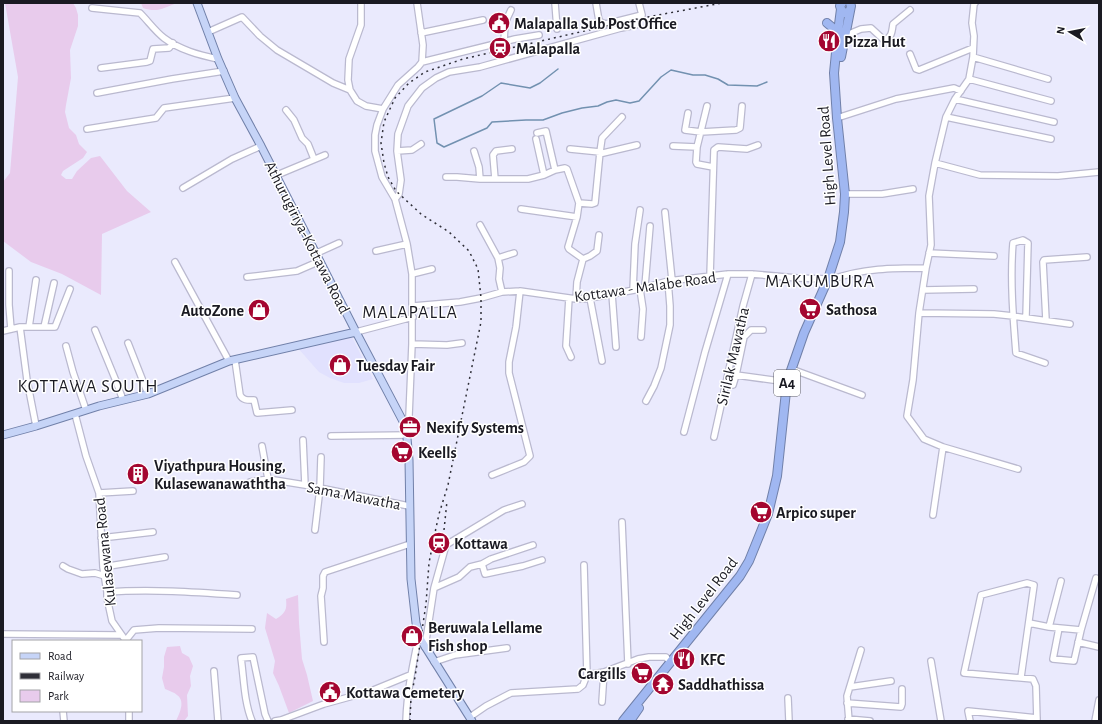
<svg xmlns="http://www.w3.org/2000/svg" width="1102" height="724" font-family="'Alegreya Sans',sans-serif">
  <style>
    .built { fill: #e1e1fe }
    .green { fill: #e8cbec }
    .lines { fill: none; stroke-linecap: round; stroke-linejoin: round }
    .stream { stroke: #7291b0; stroke-width: 1.5 }
    .minor-casing { stroke: #bab9cf; stroke-width: 8 }
    .major-casing { stroke: #7180a9; stroke-width: 9 }
    .highway-casing { stroke: #7180a9; stroke-width: 10 }
    .minor { stroke: #fff; stroke-width: 5.5 }
    .major { stroke: #c6d4f7; stroke-width: 7 }
    .highway { stroke: #a0b7f1; stroke-width: 8 }
    .rail { stroke: #2f2f38; stroke-width: 1.5; stroke-dasharray: 2 4; stroke-linecap: butt }
    .labels { text-anchor: middle; stroke-width: 3; stroke-linejoin: round; paint-order: stroke }
    .shield { fill: #fff; stroke: #5f5f64; stroke-width: 1 }
    .shield-label { font-size: 15px; font-weight: bold; fill: #1a1a22 }
    .poi-label { font-size: 16px; font-weight: bold; fill: #1a1a22; stroke: #fff; text-anchor: start }
    .street-label { font-size: 16px; fill: #1a1a22; stroke: #fff }
    .quarter-label { font-size: 18px; letter-spacing: 1px; fill: #1a1a22; stroke: #fff }
  </style>
  <rect width="100%" height="100%" fill="#eaeafd"/>
  <path class="built" d="M351,335L373,379L359,383H344L330,378L319,372L297,347Z"/>
  <path class="green" d="M5,3H73L76,8L78,15V26L70,50L71,78L66,105L65,112L69,128L76,135L79,144L87,152L83,158L63,171L61,175L66,179H72L77,171L91,158L100,156L127,191L151,212L102,234L101,295L62,274L31,262L3,241V182L10,173L18,77Z
    M141,3H177C164,8 157,13 143,8Z
    M298,595L299,623L302,659L307,675L313,701L289,713L279,686L273,673L275,661L265,628L267,613L276,619C286,613 287,609 286,599Z
    M180,646L182,653L189,657L193,666L190,676L191,686L187,695L188,716L184,721H176C179,714 186,701 177,695C174,692 169,691 165,689L162,678L164,667V657L167,647Z"/>
  <g class="lines">
    <path class="stream" d="M558,69L540,83L530,88L501,83L482,96L434,119L437,143L444,147L487,128L492,122L526,120H543L562,113L582,108L598,106L607,102L616,100L630,103L639,101L661,77L671,70L693,75H705L718,79L728,85L757,86L767,82"/>
    <g class="minor-casing">
      <path id="minor" d="M361,3V25L349,59L348,80L350,90L357,101L366,106L383,109
        M555,3L557,29
        M596,3L599,21L603,23L606,24L642,15L639,3
        M92,8L140,13C148,21 155,31 164,38C180,50 199,55 218,59
        M208,32L242,17L260,36L277,50L333,83L350,90
        M421,33L483,20
        M844,36L861,29L871,28L884,40C892,38 892,31 893,24L910,10
        M504,42L505,23L511,10
        M910,54L916,69L919,70L973,48
        M973,57L1048,79
        M422,62L515,39L539,35
        M101,68L147,62L150,61L153,49L169,48L173,43
        M969,79L1051,101
        M97,93L172,79L224,71
        M955,99L1054,122
        M707,106L697,147L696,162L697,164L713,167
        M286,110L294,120L302,138L308,144L314,159
        M688,113L685,130L701,132L736,130L740,128L742,106
        M946,117L1051,139
        M837,118L896,99L954,88L961,91
        M87,129L156,118L164,108L235,98
        M537,133L546,131L555,170
        M536,139L544,175
        M673,146L697,147
        M570,149L600,152
        M397,151L412,150L421,144
        M474,151L479,167L480,179
        M599,154L637,145
        M935,163L980,175L1058,176L1099,172
        M277,175L325,155
        M446,177H457L480,179H528L544,175L555,170L565,168L567,169L579,203L577,217L568,247L569,249L583,259
        M495,179L493,155L496,151L512,149
        M183,188L232,159L261,146
        M848,194H882L913,189
        M395,199L399,194L401,180L397,151L398,134L408,106L422,88L436,78L449,72L480,67L621,28L636,25
        M579,203L592,204L595,203L600,152L602,138L622,117
        M521,209L577,217
        M665,212L672,280
        M480,225L498,258L500,268L499,279L502,292
        M376,251L407,244
        M317,253L339,243
        M929,253L994,256
        M498,258L514,253
        M583,259L590,256L597,251L599,235
        M175,262L229,361
        M926,268L919,313L994,314L1013,316L1070,324
        M9,271V305L11,329
        M412,274L432,269
        M710,276L714,150L718,147L747,149L758,145
        M247,277L297,271L320,261
        M645,286L650,226
        M640,289L643,309L641,337
        M633,290L635,244L640,210
        M923,290L974,289
        M612,294L616,347
        M569,298L566,346L571,357
        M590,298L602,361
        M576,299L577,282L583,259
        M413,306L460,302L481,298L502,292L520,291L576,299L590,298L640,289L668,281L728,274H752L797,278L828,279L831,280C861,268 895,268 926,268L931,245L929,196L935,163L946,117L955,99L969,79L973,57L974,36L972,23L974,4L975,3
        M919,313L913,380L907,416L924,439L943,447L1018,469
        M1026,317L1028,243L1023,240L1013,243C1010,279 1013,316 1016,353L1045,363
        M1046,320L1043,262L1044,260L1087,257
        M20,327L27,380L36,426
        M29,327L36,280
        M44,327L54,283
        M95,330L116,381L123,400
        M763,330H751L744,337L736,375L787,382
        M3,331L20,327H55L70,289
        M356,332L413,317
        M128,343L148,394
        M412,344L447,345L462,343
        M66,346L73,372L86,410
        M235,360L240,395C243,401 249,400 254,400L257,413L292,410
        M794,370L862,395
        M733,385L736,375
        M646,401L654,386L661,368L670,325V306L668,281
        M75,414L86,456L99,493L103,567L107,592V598L112,621L126,641
        M406,427L409,416L412,344V274L407,244L395,199L382,177L375,151V135L377,125L383,109L398,85L418,67L422,62L423,45L417,3
        M684,432L705,352L728,274
        M331,436L407,435
        M714,437L743,306L752,274
        M303,440L305,485
        M262,446L268,479
        M492,475L524,462L530,456L509,373V362L516,327L520,291
        M250,482L268,479L305,485L409,506
        M99,493L133,491
        M933,515L943,447
        M622,522L628,664
        M315,530L320,488L321,457
        M101,538L153,532
        M482,564L491,559L533,545
        M584,565L587,675L604,672L638,659L649,657H666L670,662
        M63,566L68,569L82,574L95,573L105,576
        M103,567L165,557
        M434,588L446,545L504,510L522,504
        M107,592C151,589 194,592 237,595
        M1029,623L1049,627L1081,630L1096,578L1099,579
        M1049,627L1061,581
        M1059,628L1053,659L1074,661L1081,630
        M3,634L121,635
        M126,640L134,630L159,628L252,629
        M324,642L321,596L323,588V576L325,572L410,544
        M1078,642L1099,647
        M425,647L434,588L459,577L470,567L482,564L485,574L523,566L542,560
        M931,661L941,721
        M434,662L455,655L507,648
        M214,671L218,721
        M1021,677L1034,585L1027,583L981,595L964,673L1033,679L1036,686L1037,721
        M850,687L891,681
        M788,698L789,721
        M602,702L604,672
        M847,703L901,707L902,704V689
        M63,711L64,721
        M129,711V721
        M470,717L486,706L511,693L578,689L583,685L587,675
        M848,719L870,721
        M252,721C244,702 244,679 241,658L253,657L265,714L268,721
        M275,721L281,720L324,704L371,691L410,675
        M406,721C407,691 413,664 419,635
        M849,721L847,696L861,650
        M970,721L968,711L1037,718
        M1095,721L1099,700"/>
    </g>
    <g class="major-casing">
      <path id="major" d="M197,3L218,59L235,98L261,146L356,332L406,427L409,460L411,579L416,623L421,640L472,721
        M3,435L36,426L99,406L148,394L229,361L356,332"/>
    </g>
    <g class="highway-casing">
      <path id="highway" d="M842,3L840,6C841,10 842,12 845,13L850,11L851,6L850,3
        M827,23L838,32
        M841,57L850,11
        M623,721L740,576L749,561L768,514L777,476L787,382L804,333L828,279L840,242L844,212L845,194L837,118L834,73L838,32L841,9
        M630,721L639,708"/>
    </g>
    <use href="#minor" class="minor"/>
    <use href="#major" class="major"/>
    <use href="#highway" class="highway"/>
    <path class="rail" d="M444,530L447,501
      M410,721L411,697L415,677L426,604L429,563L433,542L439,514L448,485L481,322V298L478,269L469,251L449,232L421,214L396,191L388,177L384,163L381,143L384,122L395,98L409,83L425,72L463,59L632,20L722,3"/>
  </g>
  <defs>
    <g id="civic-disc" transform="scale(1.15)"><circle r="9.5" fill="#a40630" stroke="#fff"/><path d="M-.6-6.5H3V-4.5H.6V-3L4-1V1h2V6H-6V1h2V-1L-.6-3ZM-1.2 2.5V6h2.4V2.5Z" fill="#fff"/></g>
    <g id="restaurant-disc" transform="scale(1.15)"><circle r="9.5" fill="#a40630" stroke="#fff"/><path d="M-5-6h1v4h1v-4h1v4h1v-4h1v5L-1.5 .5V6h-2V.5L-5-1ZM5-6V6H3V1.5H1.5Q1.5-4 5-6Z" fill="#fff"/></g>
    <g id="station-disc" transform="scale(1.15)"><circle r="9.5" fill="#a40630" stroke="#fff"/><path d="M-3-6H3Q5-6 5-4V2Q5 4 3 4L4.5 6H3L1.5 4h-3L-3 6H-4.5L-3 4Q-5 4-5 2V-4Q-5-6-3-6ZM-3.5-4v3h7v-3ZM-3.5 1v1.5H-2V1ZM2 1v1.5H3.5V1Z" fill="#fff"/></g>
    <g id="supermarket-disc" transform="scale(1.15)"><circle r="9.5" fill="#a40630" stroke="#fff"/><path d="M-6-5.5h2.5l.6 2H6L4.5 2H-2.5L-4.4-4H-6ZM-1.5 3.2a1.3 1.3 0 1 0 .1 0ZM3 3.2a1.3 1.3 0 1 0 .1 0Z" fill="#fff"/></g>
    <g id="shop-disc" transform="scale(1.15)"><circle r="9.5" fill="#a40630" stroke="#fff"/><path d="M-5-2.5h2.3a2.7 3.5 0 0 1 5.4 0H5L5.5 6h-11ZM-1.5-2.5h3a1.5 2.3 0 0 0-3 0Z" fill="#fff"/></g>
    <g id="office-disc" transform="scale(1.15)"><circle r="9.5" fill="#a40630" stroke="#fff"/><path d="M-6-3h4V-5.5h4V-3h4V5H-6ZM-1-4.5V-3h2v-1.5ZM-6 0V1H6V0Z" fill="#fff"/></g>
    <g id="building-disc" transform="scale(1.15)"><circle r="9.5" fill="#a40630" stroke="#fff"/><path d="M-4-6H4V6H1V3H-1V6H-4ZM-2.5-4.3h1.7v1.8h-1.7ZM.8-4.3h1.7v1.8H.8ZM-2.5-1h1.7V.8h-1.7ZM.8-1h1.7V.8H.8Z" fill="#fff"/></g>
    <g id="temple-disc" transform="scale(1.15)"><circle r="9.5" fill="#a40630" stroke="#fff"/><path d="M0-6L5-2H3V0L6.5 2.5H4V6H1.5V3h-3V6H-4V2.5H-6.5L-3 0V-2H-5Z" fill="#fff"/></g>
  </defs>
  <g fill-rule="evenodd">
    <use href="#civic-disc" x="499" y="23"/>
    <use href="#restaurant-disc" x="829" y="41"/>
    <use href="#station-disc" x="500" y="48"/>
    <use href="#supermarket-disc" x="810" y="309"/>
    <use href="#shop-disc" x="259" y="310"/>
    <use href="#shop-disc" x="340" y="365"/>
    <use href="#office-disc" x="410" y="427"/>
    <use href="#supermarket-disc" x="402" y="452"/>
    <use href="#building-disc" x="138" y="474"/>
    <use href="#supermarket-disc" x="761" y="512"/>
    <use href="#station-disc" x="439" y="543"/>
    <use href="#shop-disc" x="412" y="636"/>
    <use href="#restaurant-disc" x="684" y="659"/>
    <use href="#supermarket-disc" x="642" y="673"/>
    <use href="#temple-disc" x="663" y="684"/>
    <use href="#civic-disc" x="330" y="692"/>
  </g>
  <g class="labels">
    <rect class="shield" x="774" y="370" width="26" height="26" rx="3"/>
    <g class="shield-label">
      <text x="787" y="388">A4</text>
    </g>
    <g class="poi-label">
      <text x="514" y="29">Malapalla Sub Post Office</text>
      <text x="844" y="47">Pizza Hut</text>
      <text x="516" y="54">Malapalla</text>
      <text x="826" y="315">Sathosa</text>
      <text x="244" y="316" text-anchor="end">AutoZone</text>
      <text x="356" y="371">Tuesday Fair</text>
      <text x="426" y="433">Nexify Systems</text>
      <text x="418" y="458">Keells</text>
      <text x="154" y="471">Viyathpura Housing,<tspan x="154" dy="18">Kulasewanawaththa</tspan></text>
      <text x="776" y="518">Arpico super</text>
      <text x="454" y="549">Kottawa</text>
      <text x="428" y="633">Beruwala Lellame<tspan x="428" dy="18">Fish shop</tspan></text>
      <text x="700" y="665">KFC</text>
      <text x="626" y="679" text-anchor="end">Cargills</text>
      <text x="678" y="690">Saddhathissa</text>
      <text x="346" y="698">Kottawa Cemetery</text>
    </g>
    <g class="street-label">
      <text transform="translate(826 156) rotate(-94)" y="6">High Level Road</text>
      <text transform="translate(308 237) rotate(63)" y="6">Athurugiriya-Kottawa Road</text>
      <text transform="translate(645 286) rotate(-8)" y="6">Kottawa - Malabe Road</text>
      <text transform="translate(732 356) rotate(-77)" y="6">Sirilak Mawatha</text>
      <text transform="translate(354 495) rotate(11)" y="6">Sama Mawatha</text>
      <text transform="translate(104 552) rotate(-96)" y="6">Kulasewana Road</text>
      <text transform="translate(703 598) rotate(-52)" y="6">High Level Road</text>
    </g>
    <g class="quarter-label">
      <text x="820" y="287">MAKUMBURA</text>
      <text x="410" y="318">MALAPALLA</text>
      <text x="88" y="392">KOTTAWA SOUTH</text>
    </g>
  </g>
  <rect width="1102" height="724" fill="none" stroke="#1a1a22" stroke-width="8"/>
  <rect x="12" y="640" width="130" height="72" fill="#ffffff" stroke="#a3a3a7"/>
  <rect x="20" y="653" width="20" height="6" fill="#c6d4f7" stroke="#a3a3a7"/>
  <text x="48" y="660" font-size="12" fill="#1a1a22">Road</text>
  <rect x="20" y="673" width="20" height="6" fill="#2f2f38" stroke="#a3a3a7"/>
  <text x="48" y="680" font-size="12" fill="#1a1a22">Railway</text>
  <rect x="20" y="690" width="20" height="12" fill="#e8cbec" stroke="#a3a3a7"/>
  <text x="48" y="700" font-size="12" fill="#1a1a22">Park</text>
  <g transform="translate(1070 32) rotate(280)" stroke="#ffffff" stroke-width="3" paint-order="stroke">
  <path d="M0-3L7 15L0 10L-7 15Z" fill="#1a1a22"/>
  <text y="-6" font-size="11" font-weight="bold" text-anchor="middle" fill="#1a1a22">N</text>
  </g>
</svg>
